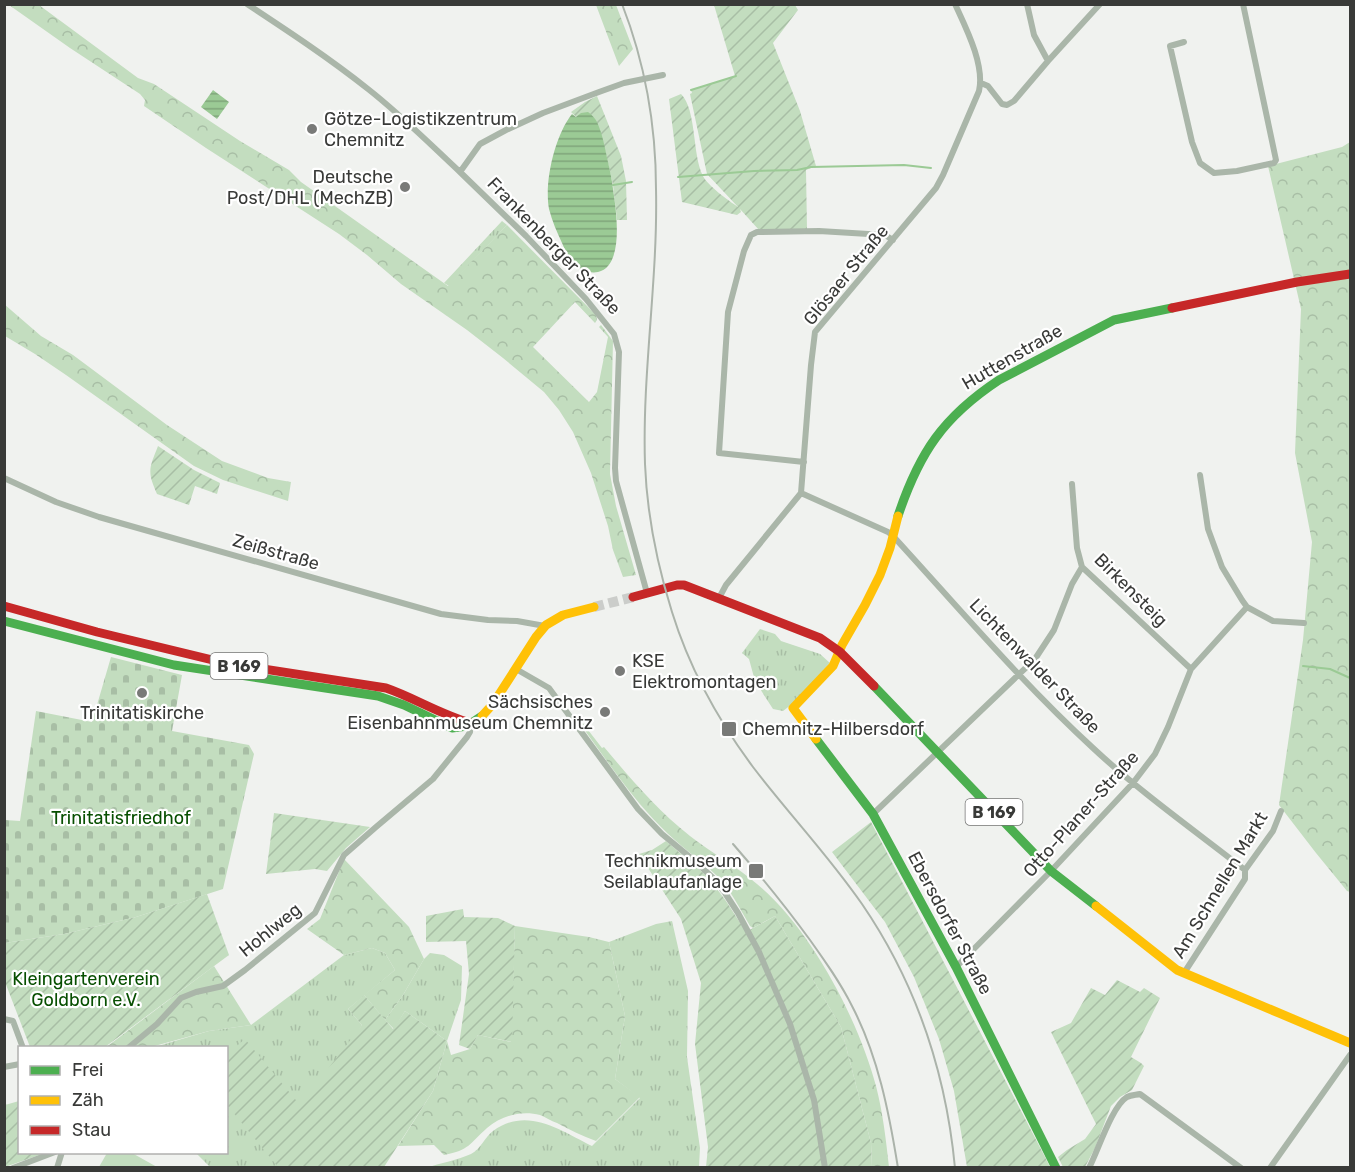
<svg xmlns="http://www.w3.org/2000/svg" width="1355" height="1172" font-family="Rubik,sans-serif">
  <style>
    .grass { fill: url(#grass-tufts) }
    .forest { fill: url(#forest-crowns) }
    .cemetery { fill: url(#cemetery-stones) }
    .garden { fill: url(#garden-furrows) }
    .pitch { fill: #c3ddbf }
    .water { fill: url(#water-rules) }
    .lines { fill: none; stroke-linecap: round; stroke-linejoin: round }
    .stream { stroke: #9bca95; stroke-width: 2 }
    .primary-tunnel { stroke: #cbcdca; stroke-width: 10; stroke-dasharray: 10 5; stroke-linecap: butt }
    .street { stroke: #aab6a9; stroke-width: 6 }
    .fast { stroke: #4caf50; stroke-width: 9 }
    .slow { stroke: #ffc107; stroke-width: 9 }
    .jam { stroke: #c62828; stroke-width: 9 }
    .rail { stroke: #abb3aa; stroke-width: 2 }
    .poi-dot { fill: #797a78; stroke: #fff; stroke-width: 2 }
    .labels { text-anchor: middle; stroke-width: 4.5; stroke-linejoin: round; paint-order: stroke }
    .shield { fill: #fff; stroke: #747574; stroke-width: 1.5 }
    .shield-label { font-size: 16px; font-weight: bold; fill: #393a38 }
    .poi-label { font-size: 18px; fill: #393a38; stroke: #fff; text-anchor: start }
    .street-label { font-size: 18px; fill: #393a38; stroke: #fff }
    .park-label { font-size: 18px; fill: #074f01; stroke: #fff }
  </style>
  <defs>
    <pattern id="grass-tufts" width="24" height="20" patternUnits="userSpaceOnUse" patternTransform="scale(1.5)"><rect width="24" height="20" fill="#c3ddbf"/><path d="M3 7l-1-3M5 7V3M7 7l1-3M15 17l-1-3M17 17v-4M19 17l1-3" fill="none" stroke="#a8bea5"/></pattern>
    <pattern id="forest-crowns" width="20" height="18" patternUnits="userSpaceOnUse" patternTransform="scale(1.5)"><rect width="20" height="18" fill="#c3ddbf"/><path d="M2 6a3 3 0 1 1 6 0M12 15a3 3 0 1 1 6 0" fill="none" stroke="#a8bea5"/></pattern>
    <pattern id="cemetery-stones" width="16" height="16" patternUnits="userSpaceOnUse" patternTransform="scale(1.5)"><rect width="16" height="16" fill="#c3ddbf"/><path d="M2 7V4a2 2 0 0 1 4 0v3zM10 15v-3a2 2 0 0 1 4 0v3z" fill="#a8bea5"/></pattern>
    <pattern id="garden-furrows" width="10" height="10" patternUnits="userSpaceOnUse" patternTransform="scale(1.5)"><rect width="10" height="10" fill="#c3ddbf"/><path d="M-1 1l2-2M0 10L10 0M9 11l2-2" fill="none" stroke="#a8bea5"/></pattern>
    <pattern id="water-rules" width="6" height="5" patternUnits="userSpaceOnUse" patternTransform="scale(1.5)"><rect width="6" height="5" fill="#9bca95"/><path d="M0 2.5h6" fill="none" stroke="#7fa57b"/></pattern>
  </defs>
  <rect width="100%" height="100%" fill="#f0f2ef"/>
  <path class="grass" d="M502,221L507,225L449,286L444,283Z
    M760,629L775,634L781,641L820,654L830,663L796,701L783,711L773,709L755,681L749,659L742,653Z
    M672,921L688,991L687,1057L700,1148L699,1167L426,1168C440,1163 458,1160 471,1154C480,1150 485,1137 493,1131C527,1106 560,1130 592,1146L640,1098L615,1079L625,1016L609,942L656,924Z
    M372,948L385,953L395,970L348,1009L362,1025L308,1117L227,1056L226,1048H151L209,1031L251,1025L344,955Z
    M430,953L444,955L462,966L461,1000L447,1041L405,1011L394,1029L385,1020L403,995L424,959Z
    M227,1102L280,1167H252L250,1166L248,1168L210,1167L196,1153L226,1152Z"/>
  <path class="forest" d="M9,5H39L138,78L154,84L240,141L289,170L301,182L448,286L507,225L596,315L597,320L595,323L575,302L533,347L589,402L597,392L608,337L599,327L601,325L613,341L610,474L616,506L636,575L623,577L613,550L608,526L591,473L573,432L559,410L544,392L503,358L467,330L401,284L367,255L339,234L206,148L144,106L145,100L140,94L70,48Z
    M596,5H616L633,49L619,66Z
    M1350,142V892L1347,891L1316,853L1279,805L1303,640L1312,542L1295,453L1301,309L1268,166L1342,147Z
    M4,304L41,336L73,355L167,425L222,461L268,478L291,482L288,501L223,480L194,466L66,375L35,354L5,336Z
    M578,717L602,748L604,747C631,779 657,810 690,836C712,853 736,866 757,884C811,929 858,1019 876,1086C883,1113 886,1140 889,1167H872L871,1143L841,1027L775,916L753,928L750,926C740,909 731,890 717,876C700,859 678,845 661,827C629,795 603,755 576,718Z
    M344,859L409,927L424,959L403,995L385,1020L364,995L395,970L385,953L372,948L344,955L307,929L320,919Z
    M515,926L589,937L609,942L625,1016L615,1079L640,1097L596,1141C582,1136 570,1130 557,1123C551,1121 545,1117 540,1115C521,1110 501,1116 487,1128C469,1144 470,1150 444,1155L434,1145L398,1146L433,1091L447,1041L451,1055L470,1049L478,1035L511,1042Z
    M214,966L251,1025L209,1031L151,1047L105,1048Z"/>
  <path class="cemetery" d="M111,657L182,675L172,731L249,745L254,754L223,889L136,917L64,934L5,943V820L20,821L36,711L92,722Z"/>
  <path class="garden" d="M714,5H795L798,10L773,43L800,111L816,166L806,170L807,229L759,230L740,209L741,212L737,215L682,202L669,99L681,94C697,110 692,155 703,176C708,186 728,200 738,207L707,174L690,94L692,93L691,90L735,76Z
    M597,96L621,156L626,181L627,220H617L613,185L603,142L571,112L585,102Z
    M158,446L194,470L220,483L217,494L195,486L189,505L157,494C147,471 149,469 158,446Z
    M274,813L370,827L346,848L327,871L315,869L266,874Z
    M871,822L1045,1157L1050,1167H967L954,1091L939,1039L914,977L885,922L832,852Z
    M666,841L708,877L726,901L746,932L775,916L841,1027L871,1143L872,1167H706L708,1147L695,1044L701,983L681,919L639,854L652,850Z
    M207,894L229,955L105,1047H30L5,982V943L64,934L136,917Z
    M463,909L464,917L498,918L515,926L512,1042L478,1035L470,1049L459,1045L469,974L466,941L426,942V916Z
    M1117,980L1140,992L1144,988L1160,998L1131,1057L1141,1063L1144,1066L1132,1090L1120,1097L1111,1106L1095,1148L1085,1167H1063L1058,1157L1067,1150L1085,1139L1096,1124L1051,1032L1071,1023L1091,988L1105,995Z
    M364,995L393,1029L405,1011L447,1041L433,1091L384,1167H278L227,1105V1054L245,1039L300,1105L362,1025L348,1009Z
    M19,1101L20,1152L45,1153L5,1167V1105Z"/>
  <path class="pitch" d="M107,1153H132L157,1167H99Z"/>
  <path class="water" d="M213,90L229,102L217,119L201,107Z
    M588,112C592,115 595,118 597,122C603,135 605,149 608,162C610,171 612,180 613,189C616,209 625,266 598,272C589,274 579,269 573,263C568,257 565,250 562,243C557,232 552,221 549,209C544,182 555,135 572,114L576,117L581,113Z"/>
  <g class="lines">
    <path class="stream" d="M691,90L736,76
      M678,177L754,171L797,170L811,167L904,165L931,168
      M613,185L632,182
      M1303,666L1330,669L1350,678"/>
    <path class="primary-tunnel" d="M594,607L633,597"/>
    <path class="street" d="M247,4C288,31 329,58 368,89C400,114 430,144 460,172
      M1027,4L1034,35L1048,61
      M1184,42L1170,46L1192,142L1200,163L1214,173L1237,171L1274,163L1276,160L1243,4
      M981,83L988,86L1002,104L1007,105L1014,101L1048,61L1100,4
      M804,462L719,453L728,312L744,251L751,235L757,232L819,231L885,235L893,240
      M1200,475L1208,529L1222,567L1242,600L1247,607L1273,621L1304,623
      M4,478L56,502L99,517L441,614L488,620L517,621L545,626
      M1072,484L1077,548L1082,567L1191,669
      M801,493L888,532L893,536C958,607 1021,682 1093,748C1140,792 1194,830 1245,870
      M647,593L616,481L615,468L619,352L614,334L586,299L526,236L460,172L480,144L506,130L543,113L599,92L624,83L663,75
      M719,598L726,585L801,493L811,365L815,332L936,188L943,175L979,91C985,65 966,28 955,4
      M516,669L549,688L638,809L662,834L696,862L713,878L725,893L738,913L759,952L790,1024L814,1100L825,1168
      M873,814L1035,659L1054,630L1072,584L1082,567
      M956,967L1051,871L1133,783L1155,754L1168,727L1191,669L1247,607
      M1184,973L1245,879V870L1273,831L1281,811
      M4,1019L13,1021L23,1048
      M128,1048L157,1024L181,998L196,992L223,986L245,970L315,913L344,855L376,827L433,779L467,737L470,732L471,723
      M4,1067L20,1064
      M13,1168L55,1152
      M57,1168L62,1152
      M1089,1168C1098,1151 1112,1106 1127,1097C1131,1095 1136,1095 1140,1094L1241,1168
      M1270,1168L1350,1055"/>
    <path class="fast" d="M898,516C919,453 943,417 999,380L1114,320L1172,308
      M4,621L174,665L378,696L404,705L452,728L467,726L482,716
      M874,686L1051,871L1096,906
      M816,739L873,814L956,967L1056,1168"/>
    <path class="slow" d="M482,716L493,704L536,637L546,625L563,615L594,607
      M816,739L793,708L833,666L842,645L865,605L880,575L890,548L898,516
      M1096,906L1177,970L1350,1043"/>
    <path class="jam" d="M1172,308L1297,282L1350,274
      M633,597L677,585H684L820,638L840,652L874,686
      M4,606L97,632L225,663L386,688C415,698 441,715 471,723"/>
    <path class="rail" d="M622,4C645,63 656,126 656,189C658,281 642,372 645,464C647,515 657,564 672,612C689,667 718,720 753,767C788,813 829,856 862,904C916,983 946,1073 955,1168
      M733,844C760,875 786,907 810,940C825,961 840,982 852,1006C878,1056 889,1112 898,1168"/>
  </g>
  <g class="poi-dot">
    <circle cx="312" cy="129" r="6"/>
    <circle cx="405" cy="187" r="6"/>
    <circle cx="620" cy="671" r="6"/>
    <circle cx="142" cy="693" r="6"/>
    <circle cx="605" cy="712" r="6"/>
    <rect x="721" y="721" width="16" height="16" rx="3"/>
    <rect x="748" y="863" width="16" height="16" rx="3"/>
  </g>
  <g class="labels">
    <g class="shield">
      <rect x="210.5" y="653" width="57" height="26" rx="4.5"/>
      <rect x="965.5" y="799" width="57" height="26" rx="4.5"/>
    </g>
    <g class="shield-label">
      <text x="239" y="672">B 169</text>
      <text x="994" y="818">B 169</text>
    </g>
    <g class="poi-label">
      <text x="324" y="125">Götze-Logistikzentrum<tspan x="324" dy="21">Chemnitz</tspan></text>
      <text x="393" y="183" text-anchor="end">Deutsche<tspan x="393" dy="21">Post/DHL (MechZB)</tspan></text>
      <text x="632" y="667">KSE<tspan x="632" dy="21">Elektromontagen</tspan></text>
      <text x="593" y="708" text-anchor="end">Sächsisches<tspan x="593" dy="21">Eisenbahnmuseum Chemnitz</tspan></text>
      <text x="142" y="719" text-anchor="middle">Trinitatiskirche</text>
      <text x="742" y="735">Chemnitz-Hilbersdorf</text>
      <text x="742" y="867" text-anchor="end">Technikmuseum<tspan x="742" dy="21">Seilablaufanlage</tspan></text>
    </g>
    <g class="street-label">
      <text transform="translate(554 246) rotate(46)" y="6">Frankenberger Straße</text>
      <text transform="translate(846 275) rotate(-51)" y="6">Glösaer Straße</text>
      <text transform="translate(1012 357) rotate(-30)" y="6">Huttenstraße</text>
      <text transform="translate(276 552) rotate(16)" y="6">Zeißstraße</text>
      <text transform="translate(1131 590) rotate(45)" y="6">Birkensteig</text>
      <text transform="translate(1035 666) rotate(46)" y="6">Lichtenwalder Straße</text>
      <text transform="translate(1081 814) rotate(-48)" y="6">Otto-Planer-Straße</text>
      <text transform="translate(1220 885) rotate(-59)" y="6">Am Schnellen Markt</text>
      <text transform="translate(950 923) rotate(62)" y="6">Ebersdorfer Straße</text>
      <text transform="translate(270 930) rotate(-39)" y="6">Hohlweg</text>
    </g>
    <g class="park-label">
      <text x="121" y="824">Trinitatisfriedhof</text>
      <text x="86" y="985">Kleingartenverein<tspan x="86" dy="21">Goldborn e.V.</tspan></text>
    </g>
  </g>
  <rect width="1355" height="1172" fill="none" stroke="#393a38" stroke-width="12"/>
  <rect x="18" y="1046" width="210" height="108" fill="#ffffff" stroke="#b0b0af" stroke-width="1.5"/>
  <rect x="30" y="1066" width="30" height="9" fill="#4caf50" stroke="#b0b0af" stroke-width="1.5"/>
  <text x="72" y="1076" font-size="18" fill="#393a38">Frei</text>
  <rect x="30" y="1096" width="30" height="9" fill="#ffc107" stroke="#b0b0af" stroke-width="1.5"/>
  <text x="72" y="1106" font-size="18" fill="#393a38">Zäh</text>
  <rect x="30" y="1126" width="30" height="9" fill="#c62828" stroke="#b0b0af" stroke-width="1.5"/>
  <text x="72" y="1136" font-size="18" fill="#393a38">Stau</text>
</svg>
